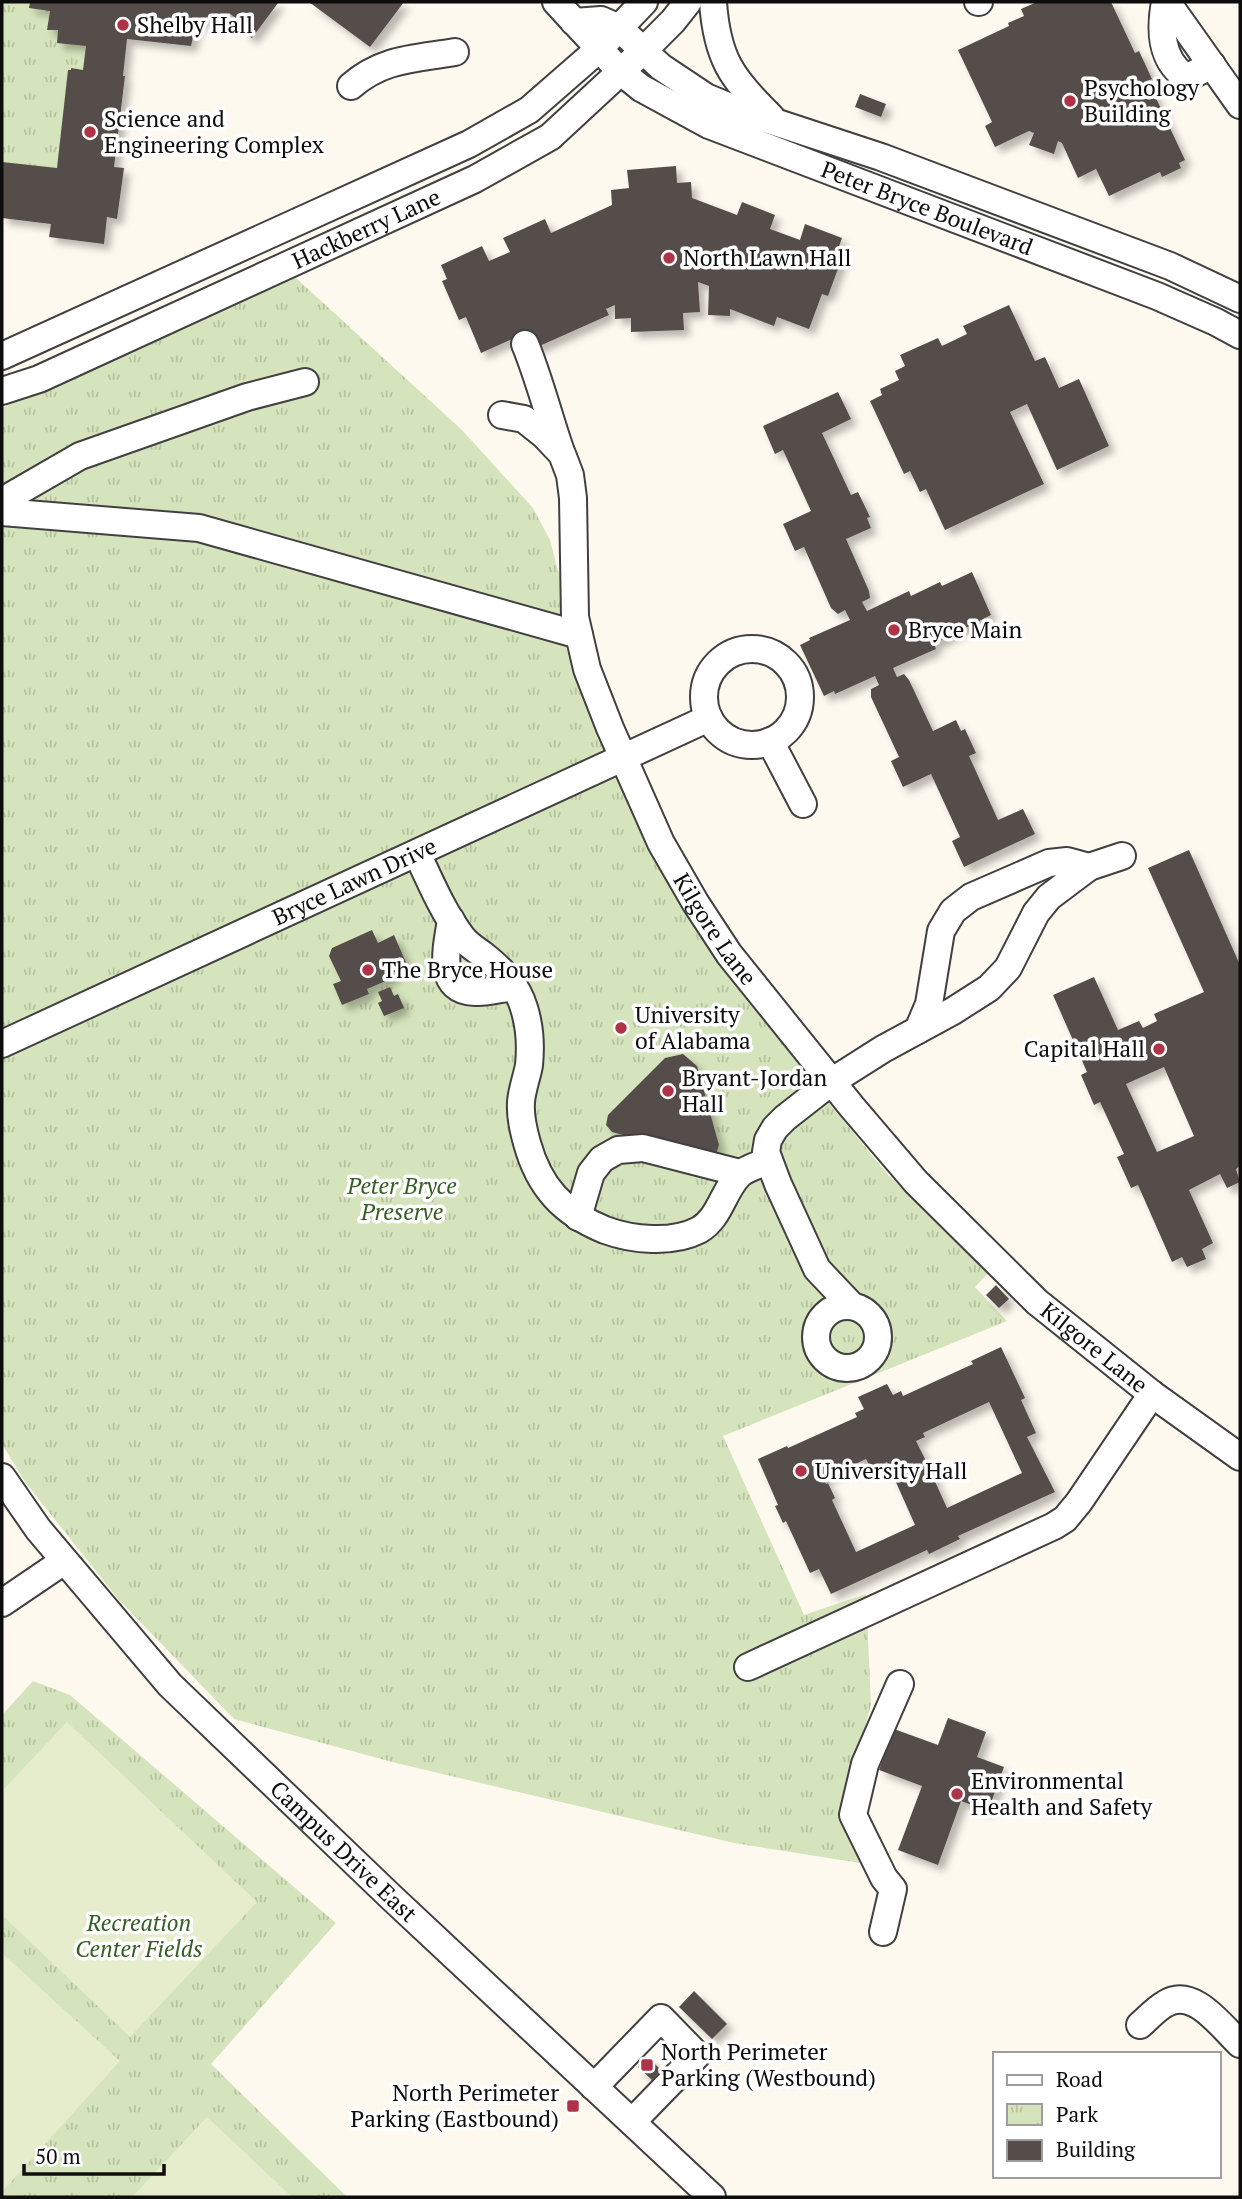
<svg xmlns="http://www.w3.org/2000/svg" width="1242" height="2199" font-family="'PT Serif',serif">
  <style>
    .park { fill: url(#park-tufts) }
    .pitch { fill: #e5edcc }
    .building { fill: #554d4a; fill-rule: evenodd; filter: url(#shadow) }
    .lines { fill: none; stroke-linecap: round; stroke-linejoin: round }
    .minor-casing { stroke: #404040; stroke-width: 30 }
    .minor { stroke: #fff; stroke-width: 26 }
    .poi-dot { fill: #af3347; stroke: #fff; stroke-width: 2.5 }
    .labels { text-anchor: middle; stroke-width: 7; stroke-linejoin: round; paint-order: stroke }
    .poi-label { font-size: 23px; fill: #0d0d0d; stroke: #fff; text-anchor: start }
    .street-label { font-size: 23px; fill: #0d0d0d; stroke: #fff }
    .park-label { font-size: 23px; font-style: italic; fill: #365e24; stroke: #fff }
  </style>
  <defs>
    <pattern id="park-tufts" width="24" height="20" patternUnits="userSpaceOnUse" patternTransform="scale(1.75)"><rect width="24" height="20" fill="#d5e4bc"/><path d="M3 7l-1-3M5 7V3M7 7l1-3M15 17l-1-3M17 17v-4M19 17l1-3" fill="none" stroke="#b6c2a0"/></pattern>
    <filter id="shadow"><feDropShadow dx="6" dy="6" stdDeviation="3.5" flood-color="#0004"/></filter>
  </defs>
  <rect width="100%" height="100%" fill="#fdf9ef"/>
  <path class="park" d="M2,2H124L97,194L2,181Z
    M296,278L462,430L533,508L550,540L562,586L566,648L646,845L683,907L805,1074L889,1176L989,1272L975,1287L1007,1321L723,1436L804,1615L866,1594L871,1704L854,1773L879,1866L734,1843L396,1763L234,1719L119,1600L25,1482L2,1444V408Z
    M33,1681L70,1695L336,1923L211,2064L347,2197H2V1715Z"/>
  <path class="pitch" d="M67,1722L257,1902L130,2037L2,1915V1791Z
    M2,1953L120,2061L2,2192Z
    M207,2117L292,2197H132Z"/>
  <path class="building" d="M30,2H276L278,3L252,38L242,31L246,26L229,13L227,15H210L200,22L195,28L191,46L127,39L123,76H125L114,167L124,168L117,219L107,217L104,244L49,237L51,224L2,218V162L57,168L68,70H71V68L83,70L86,46L57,43L58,30H47L50,11L29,8Z
    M309,2H404L370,47Z
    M1037,2H1111L1135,53L1139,51L1152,79L1148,81L1185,160L1179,163L1181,168L1162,177L1160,172L1109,196L1096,169L1078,178L1062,143L1058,141L1054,154L1029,145L1034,133L1029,131L995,147L985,126L992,122L958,50L1009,26L1008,23L1024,16L1021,9Z
    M860,94L886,104L881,117L855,107Z
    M676,166L677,183L691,182L692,198L737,215L742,202L775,215L770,229L800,240L805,224L842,238L837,252L843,255L828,296L822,294L809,329L777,317L774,326L730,309V316L708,315L709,286L698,282L700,312L683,313L684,330L631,332V318L615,319V305L606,309L609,315L535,348L528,332L481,353L466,317L459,320L442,281L447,279L441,265L482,246L489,261L510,252L503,238L545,219L551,233L612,205L611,190L629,188L627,170Z
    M1009,305L1035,361L1045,357L1059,388L1079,379L1109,446L1057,470L1027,404L1010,412L1044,484L945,530L926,489L920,492L910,471L904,474L870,401L882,395L880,389L899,380L895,371L905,366L900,355L938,338L942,346L967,334L963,326Z
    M838,392L851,419L822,433L851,495L858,492L870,517L867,518L871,528L846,539L869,591L870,598L862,602L867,611L909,591L911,596L940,582L942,586L972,572L991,615L934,644L936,649L893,668L897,677L904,674L909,680L933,731L956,720L961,731L965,729L976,753L969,756L998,820L1023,809L1035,834L964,867L952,841L960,837L931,774L903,787L891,761L899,757L871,697V689L879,685L875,676L835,694L834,691L824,696L800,645L810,640L809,638L850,620L845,610L838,614L831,608L804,547L795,551L783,524L811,511L783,450L775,454L763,426Z
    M1189,850L1240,965V1166L1236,1169L1240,1182L1227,1188L1220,1174L1189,1190L1213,1243L1202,1249L1206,1259L1187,1267L1182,1257L1172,1262L1138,1185L1131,1188L1117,1157L1124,1154L1100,1102L1094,1105L1081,1075L1087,1072L1053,995L1094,977L1118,1030L1139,1021L1143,1028L1157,1021L1154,1014L1204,992L1148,868ZM1164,1067L1194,1136L1157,1152L1126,1084Z
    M372,930L378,943L394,935L408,967L391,974L393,978L367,989L369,994L342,1005L333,984L341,981L329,956L332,948Z
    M390,987L394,996L398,994L404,1008L384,1016L378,1003L382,1001L378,992Z
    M683,1054L697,1066L719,1145L716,1154L650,1142L612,1132L606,1125L608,1115L665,1058Z
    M996,1285L1009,1299L999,1308L986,1295Z
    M1001,1347L1025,1398L1021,1400L1036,1433L1027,1437L1055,1492L958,1536L960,1539L929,1554L927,1550L831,1594L819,1569L810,1573L786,1521L783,1523L775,1506L778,1505L758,1459L787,1446L788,1448L857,1417L855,1413L864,1409L858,1397L887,1384L893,1395L901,1391L903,1396L973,1364L971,1361ZM989,1402L1022,1473L947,1508L933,1477L935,1476L930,1462L927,1463L916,1441L925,1437L923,1433ZM866,1459L871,1469L887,1462L915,1525L856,1552L832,1500L835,1498L828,1483L826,1484L823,1479Z
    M948,1718L986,1732L977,1757L1004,1767L988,1811L961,1801L938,1865L898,1850L922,1786L879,1770L894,1729L938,1745Z
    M694,1991L727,2024L712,2039L679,2007Z
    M648,2057L661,2070L652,2080L638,2067Z"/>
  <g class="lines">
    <g class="minor-casing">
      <g id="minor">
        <path id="s1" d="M556,2L620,71L641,88L709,125L1157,296L1216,322L1240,335"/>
        <path d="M713,2C717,58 731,78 771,117"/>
        <path d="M978,2H979"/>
        <path d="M1165,2C1160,29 1160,58 1184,76L1192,75L1212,65"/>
        <path d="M1167,2L1240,105"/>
        <path d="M574,22L601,20L619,28L661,67L706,97L735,109L881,157L1170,266L1240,299"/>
        <path d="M351,86C383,58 415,59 455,52"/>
        <path d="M525,344C539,378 548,414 560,449"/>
        <path d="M2,356L469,144L529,110L599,49L644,2"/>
        <path id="s2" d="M2,391L39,379L475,179L550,137L644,50L673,21L688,2"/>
        <path id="s3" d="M502,415L524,419L544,435L562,454L570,475L573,498L575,617L587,669L610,728L661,843L695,902L729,954L852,1107L916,1182L1037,1302L1152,1394L1240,1457"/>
        <path d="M2,501L80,456L247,397L305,382"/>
        <path d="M2,512L199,528L579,635"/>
        <circle cx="752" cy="697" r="48"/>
        <path d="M770,741L803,804"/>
        <path d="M417,853C430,881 443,912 462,937C467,944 475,949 482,954C501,969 517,984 524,1008C530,1027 531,1045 529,1065C527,1077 522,1089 521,1102C520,1116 523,1129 527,1143C539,1187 563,1213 605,1230C632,1240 672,1244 699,1230C720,1218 723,1191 739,1175C746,1168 759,1165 768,1161"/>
        <path d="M451,920C447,946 435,991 475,992C488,993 502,988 514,987"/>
        <path d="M918,1030L929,1004L941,931L953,911L971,897L1049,863L1067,861L1089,867"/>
        <path id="s4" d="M2,1044L709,718"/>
        <path d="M578,1217L591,1173L602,1159L618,1150L643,1148L740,1173"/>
        <path d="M852,1306L817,1269L778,1184L766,1152L768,1140L775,1128L785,1118L831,1082L883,1049L953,1011L989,988L1008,968L1036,913L1049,897L1089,867L1122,856"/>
        <circle cx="847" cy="1337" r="31"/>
        <path id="s5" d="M2,1477L38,1529L170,1685L391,1897L712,2197"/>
        <path d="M2,1603L64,1561"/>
        <path d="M748,1667L1054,1526L1065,1519L1079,1502L1152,1394"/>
        <path d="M883,1932L893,1889L884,1878L853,1815L865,1764L900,1684"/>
        <path d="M1140,2025C1148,2018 1156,2009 1165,2004C1193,1986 1221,2026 1240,2044"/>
        <path d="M594,2087L661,2018L697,2055L632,2122"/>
      </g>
    </g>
    <use href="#minor" class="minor"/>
  </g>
  <g class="poi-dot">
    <circle cx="123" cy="25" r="7"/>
    <circle cx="1070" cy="101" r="7"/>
    <circle cx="90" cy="132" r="7"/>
    <circle cx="669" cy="258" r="7"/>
    <circle cx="894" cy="630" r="7"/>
    <circle cx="368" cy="970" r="7"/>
    <circle cx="621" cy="1028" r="7"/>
    <circle cx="1159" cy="1049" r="7"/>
    <circle cx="668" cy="1091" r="7"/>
    <circle cx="801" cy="1471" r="7"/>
    <circle cx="957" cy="1794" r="7"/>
    <rect x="640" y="2058" width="14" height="14" rx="3.5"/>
    <rect x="566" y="2099" width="14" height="14" rx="3.5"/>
  </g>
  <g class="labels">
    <g class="poi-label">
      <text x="137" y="33">Shelby Hall</text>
      <text x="1084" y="96">Psychology<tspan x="1084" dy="26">Building</tspan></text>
      <text x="104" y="127">Science and<tspan x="104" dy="26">Engineering Complex</tspan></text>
      <text x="683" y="266">North Lawn Hall</text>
      <text x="908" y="638">Bryce Main</text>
      <text x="382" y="978">The Bryce House</text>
      <text x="635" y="1023">University<tspan x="635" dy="26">of Alabama</tspan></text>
      <text x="1145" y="1057" text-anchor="end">Capital Hall</text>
      <text x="682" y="1086">Bryant-Jordan<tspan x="682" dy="26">Hall</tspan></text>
      <text x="815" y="1479">University Hall</text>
      <text x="971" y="1789">Environmental<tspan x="971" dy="26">Health and Safety</tspan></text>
      <text x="661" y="2060">North Perimeter<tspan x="661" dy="26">Parking (Westbound)</tspan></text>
      <text x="559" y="2101" text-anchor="end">North Perimeter<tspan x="559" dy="26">Parking (Eastbound)</tspan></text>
    </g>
    <g class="street-label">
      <text dy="8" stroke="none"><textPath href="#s1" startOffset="432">Peter Bryce Boulevard</textPath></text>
      <text dy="8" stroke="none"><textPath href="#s2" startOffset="399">Hackberry Lane</textPath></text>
      <text dy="8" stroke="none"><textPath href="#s4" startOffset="388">Bryce Lawn Drive</textPath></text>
      <text dy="8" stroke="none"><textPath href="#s3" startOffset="583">Kilgore Lane</textPath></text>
      <text dy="8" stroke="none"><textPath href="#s3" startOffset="1150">Kilgore Lane</textPath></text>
      <text dy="8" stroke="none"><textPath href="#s5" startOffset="508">Campus Drive East</textPath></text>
    </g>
    <g class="park-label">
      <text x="402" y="1194">Peter Bryce<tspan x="402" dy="26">Preserve</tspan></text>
      <text x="139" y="1931">Recreation<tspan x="139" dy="26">Center Fields</tspan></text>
    </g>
  </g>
  <rect width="1242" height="2199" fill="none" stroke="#0d0d0d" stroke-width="7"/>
  <rect x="993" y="2052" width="228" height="126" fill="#ffffff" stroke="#9e9e9e" stroke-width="2"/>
  <rect x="1007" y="2075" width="35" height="10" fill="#ffffff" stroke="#9e9e9e" stroke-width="2"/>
  <text x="1056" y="2087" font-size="21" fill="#0d0d0d">Road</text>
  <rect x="1007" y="2104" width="35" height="21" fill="url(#park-tufts)" stroke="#9e9e9e" stroke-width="2"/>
  <text x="1056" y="2122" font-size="21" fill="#0d0d0d">Park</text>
  <rect x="1007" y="2140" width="35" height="21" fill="#554d4a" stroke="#9e9e9e" stroke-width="2"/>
  <text x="1056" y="2157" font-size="21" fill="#0d0d0d">Building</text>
  <path d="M24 2164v10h140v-10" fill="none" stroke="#0d0d0d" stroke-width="3.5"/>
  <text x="35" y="2164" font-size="21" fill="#0d0d0d" stroke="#ffffff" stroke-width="5" paint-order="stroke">50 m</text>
</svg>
